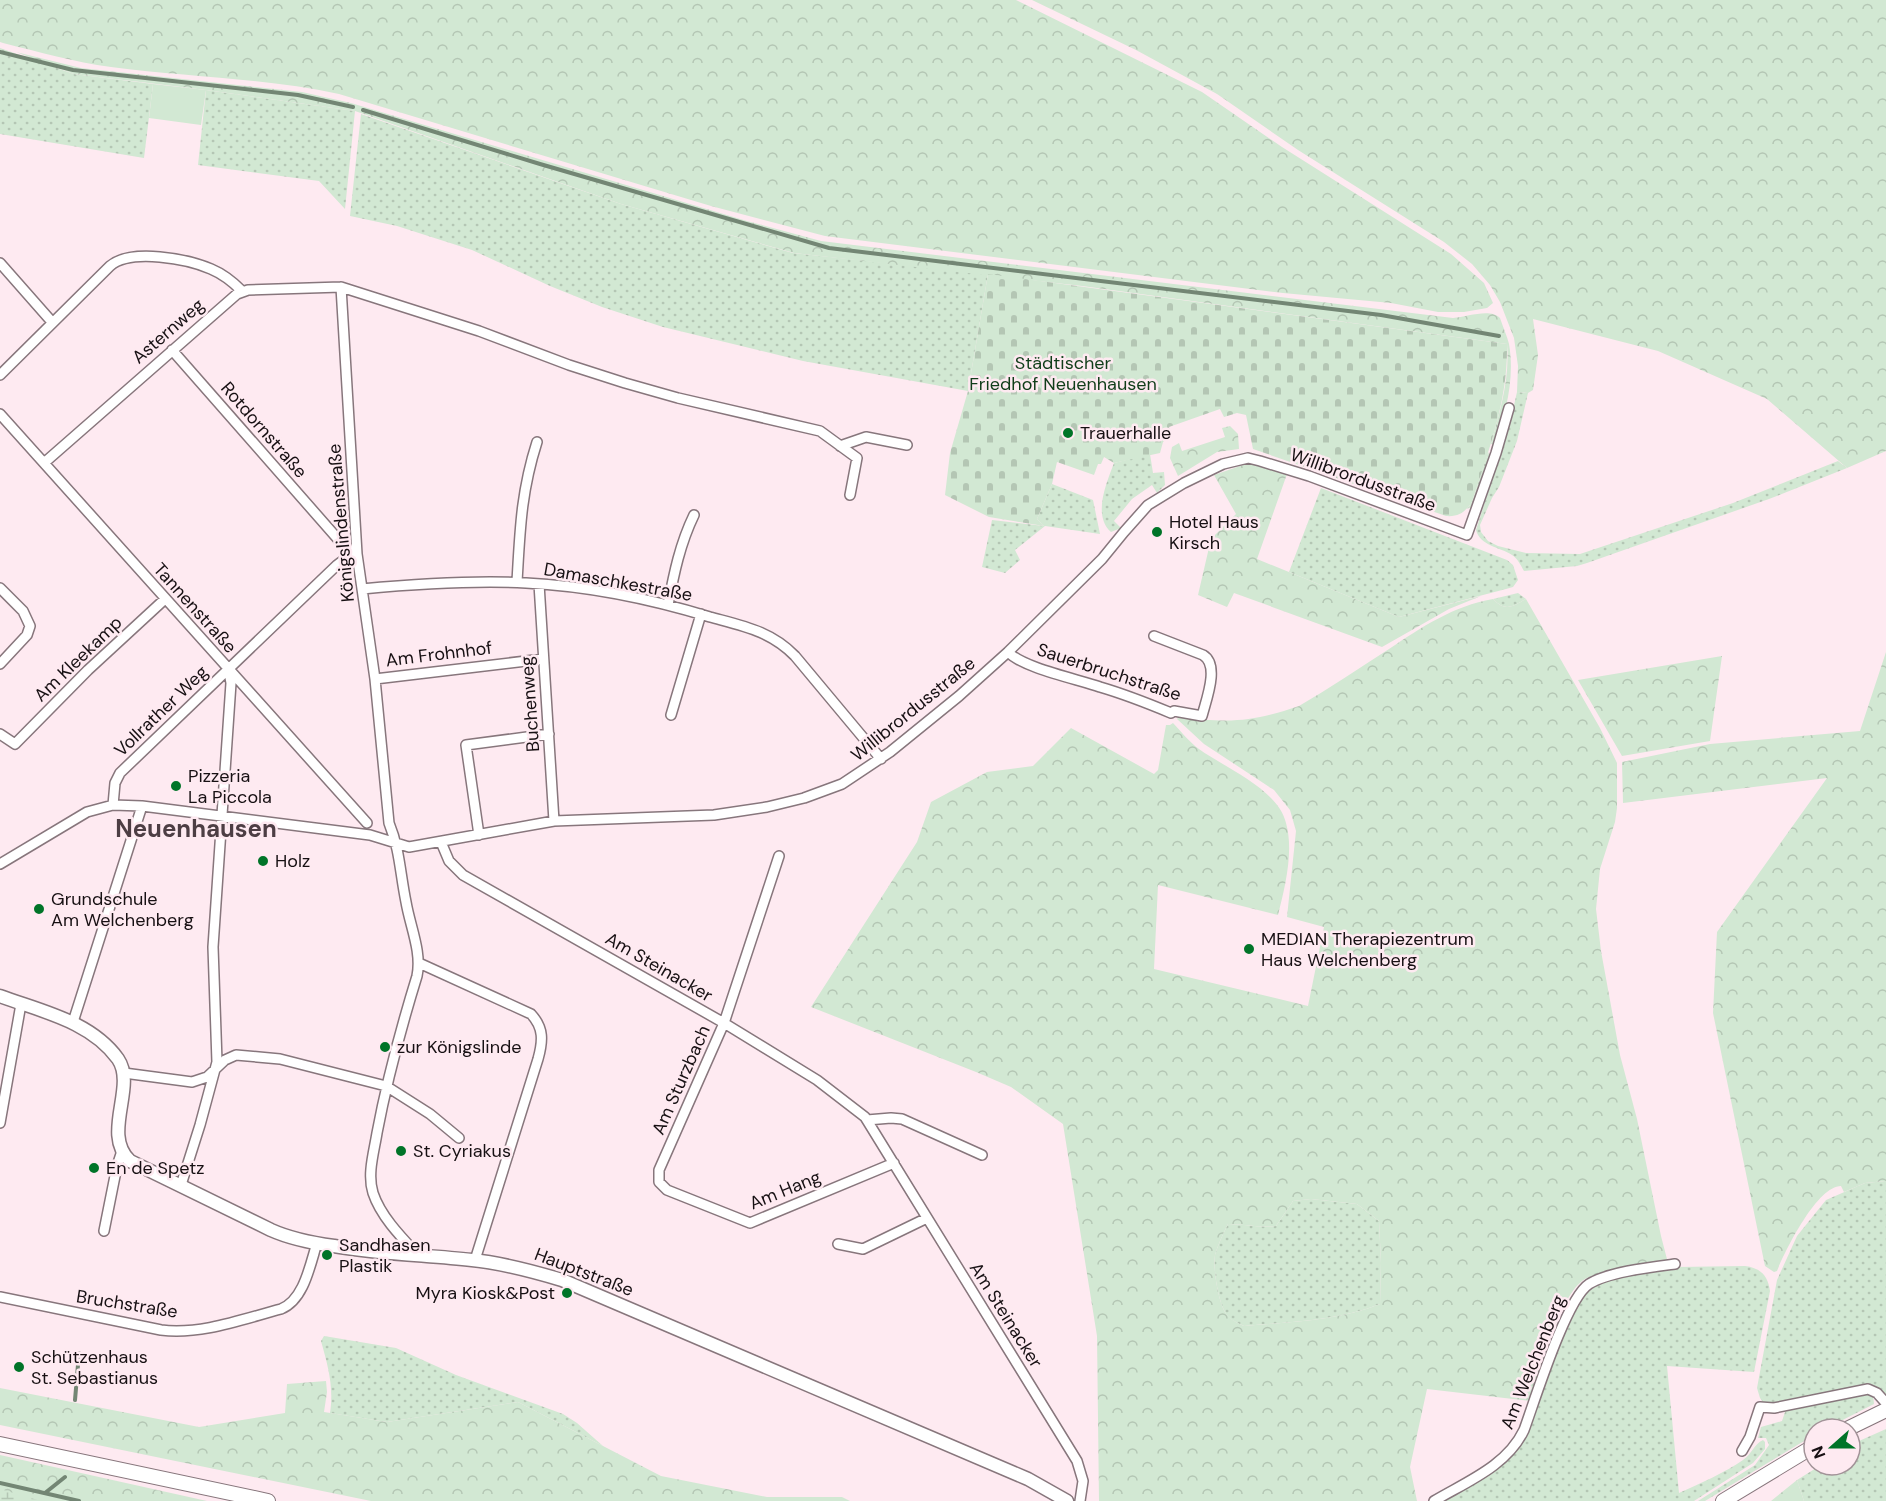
<svg xmlns="http://www.w3.org/2000/svg" width="1886" height="1501" font-family="'DM Sans',sans-serif">
  <style>
    .green { fill: url(#green-dots) }
    .forest { fill: url(#forest-crowns); fill-rule: evenodd }
    .wetland { fill: url(#wetland-marsh) }
    .cemetery { fill: url(#cemetery-stones) }
    .pitch { fill: #d2e8d3 }
    .lines { fill: none; stroke-linecap: round; stroke-linejoin: round }
    .stream { stroke: #738674; stroke-width: 4 }
    .minor-casing { stroke: #87767c; stroke-width: 12 }
    .tertiary-casing { stroke: #87767c; stroke-width: 15 }
    .secondary-casing { stroke: #87767c; stroke-width: 16 }
    .minor { stroke: #fff; stroke-width: 9 }
    .tertiary { stroke: #fff; stroke-width: 12 }
    .secondary { stroke: #fff; stroke-width: 14 }
    .poi-dot { fill: #007428; stroke: #feeaf1; stroke-width: 2 }
    .labels { text-anchor: middle; stroke-width: 5; stroke-linejoin: round; paint-order: stroke }
    .street-label { font-size: 18px; fill: #171013; stroke: #feeaf1 }
    .park-label { font-size: 18px; fill: #103d19; stroke: #feeaf1 }
    .poi-label { font-size: 18px; fill: #171013; stroke: #feeaf1; text-anchor: start }
    .district-label { font-size: 24px; font-weight: bold; fill: #4d3e44; stroke: #feeaf1 }
  </style>
  <defs>
    <pattern id="green-dots" width="8" height="8" patternUnits="userSpaceOnUse" patternTransform="scale(1.5)"><rect width="8" height="8" fill="#d2e8d3"/><path d="M2 2h.1M6 6h.1" fill="none" stroke="#b4c6b4" stroke-width="1.8" stroke-linecap="round"/></pattern>
    <pattern id="forest-crowns" width="20" height="18" patternUnits="userSpaceOnUse" patternTransform="scale(1.5)"><rect width="20" height="18" fill="#d2e8d3"/><path d="M2 6a3 3 0 1 1 6 0M12 15a3 3 0 1 1 6 0" fill="none" stroke="#b4c6b4"/></pattern>
    <pattern id="wetland-marsh" width="20" height="14" patternUnits="userSpaceOnUse" patternTransform="scale(1.5)"><rect width="20" height="14" fill="#d2e8d3"/><path d="M1 5h8M5 5V1M11 12h8M15 12V8" fill="none" stroke="#b4c6b4"/></pattern>
    <pattern id="cemetery-stones" width="16" height="16" patternUnits="userSpaceOnUse" patternTransform="scale(1.5)"><rect width="16" height="16" fill="#d2e8d3"/><path d="M2 7V4a2 2 0 0 1 4 0v3zM10 15v-3a2 2 0 0 1 4 0v3z" fill="#b4c6b4"/></pattern>
  </defs>
  <rect width="100%" height="100%" fill="#feeaf1"/>
  <path class="green" d="M0,48L74,74L153,84L144,158L0,134Z
    M206,90L355,111L345,209L319,181L198,165Z
    M361,114L621,204L793,253L988,274L968,391L803,361L663,327L602,307L550,286L472,250L397,226L350,216Z
    M1517,392L1528,393L1517,441L1499,487L1492,498L1480,525L1481,532L1488,541L1498,546L1526,553L1580,554L1733,503L1838,461L1847,468L1769,499L1587,563L1577,566L1524,571C1520,564 1518,559 1512,555C1500,547 1480,546 1476,530L1510,423Z
    M1488,452L1490,456L1472,507L1467,509L1472,502Z
    M1150,454L1153,473L1164,472L1165,485L1157,493L1152,485L1132,499L1114,521L1121,528L1111,532C1092,515 1107,482 1114,463Z
    M1052,484L1093,500L1100,534L1045,526L1015,550L1020,560L1005,573L982,567L992,520L1044,526L1037,519Z
    M1321,488L1507,560L1513,565L1518,580L1513,587L1506,589L1399,617L1289,572Z
    M1518,593L1526,599C1511,607 1506,612 1493,599Z
    M1886,1181V1394L1875,1387L1861,1386L1776,1404L1765,1405L1760,1398L1757,1388L1777,1280L1797,1236L1826,1200L1865,1183Z
    M1311,1199L1357,1204L1379,1221L1381,1263L1380,1304C1338,1321 1289,1322 1244,1326C1237,1323 1228,1319 1225,1312C1218,1300 1213,1269 1215,1255C1218,1244 1223,1234 1228,1224C1244,1224 1260,1228 1276,1226L1293,1201Z
    M1745,1266C1761,1268 1768,1276 1770,1291L1754,1372L1667,1366L1679,1493C1699,1484 1726,1472 1743,1460C1752,1454 1754,1444 1763,1440L1765,1442V1449L1753,1463L1694,1501H1441L1507,1459L1581,1296L1601,1283L1623,1275L1677,1267Z
    M324,1336L396,1348L456,1375L563,1414L577,1423L603,1446L518,1402L387,1422L330,1413C334,1387 328,1366 321,1341Z
    M1866,1393L1873,1395L1874,1404L1825,1429H1814V1435L1705,1501H1698L1755,1465L1769,1445L1766,1438H1758L1761,1427L1782,1421L1786,1409Z
    M1886,1429V1501H1804L1797,1480L1821,1465H1850V1445Z"/>
  <path class="forest" d="M0,0H1016L1202,92L1282,147L1451,254L1484,283L1493,303L1487,308L1464,312H1438L1391,303L1283,293L825,236L711,206L339,94C264,78 187,77 111,67C74,62 39,52 3,43L0,42Z
    M1032,0H1886V451L1847,468L1767,399L1658,351L1533,319L1538,355L1533,390L1528,393L1517,392L1518,366L1514,338L1500,302L1490,285L1472,264L1444,242L1298,150L1217,94L1136,50Z
    M16,52L81,68L302,92L351,103L747,221L821,241L1453,318C1467,317 1490,308 1500,318C1503,327 1507,336 1509,344C1515,378 1506,414 1494,445L1491,444C1500,411 1510,379 1507,344L1082,286L794,253L621,204L355,111L206,90L74,74Z
    M1230,426L1238,434L1239,449L1217,452L1178,476L1170,458L1172,447L1179,443L1182,451L1225,437L1222,428Z
    M1243,465H1257L1287,474L1257,559L1399,617L1481,596L1449,609L1382,647L1234,593L1227,607L1198,595L1211,539L1236,514L1214,475Z
    M1493,599C1506,612 1511,607 1526,599L1600,728L1617,763V808L1615,822L1600,869L1596,909L1601,951L1620,1055L1637,1119L1661,1236L1668,1263C1642,1267 1612,1267 1587,1278C1560,1290 1540,1373 1531,1401L1427,1389L1410,1467L1417,1501H1099L1097,1336L1063,1124L1011,1087L976,1072L811,1007L917,842L931,802L987,772L1033,766L1071,728L1154,774L1158,770L1166,725H1170L1173,723C1181,731 1189,742 1199,749C1225,768 1278,789 1286,823C1294,851 1285,887 1278,915L1158,885L1154,969L1308,1006L1324,927L1287,917L1296,831L1290,810L1274,790L1204,744L1177,719L1179,716C1227,724 1253,722 1299,706C1330,688 1359,668 1389,649C1422,627 1453,606 1493,599ZM1311,1199L1357,1204L1379,1221L1381,1263L1380,1304C1338,1321 1289,1322 1244,1326C1237,1323 1229,1319 1225,1312C1218,1300 1213,1269 1215,1255C1218,1244 1223,1234 1228,1224C1244,1224 1260,1228 1276,1226L1293,1201Z
    M1886,652V1181L1865,1183L1844,1192L1841,1186C1817,1186 1785,1251 1777,1271L1774,1272L1765,1266L1713,1013L1717,932L1827,778L1623,803L1622,762L1710,744L1860,731Z
    M1722,656L1710,741L1622,756L1578,680Z
    M326,1381L327,1392L324,1412L387,1422L518,1402L661,1476L767,1497H842L850,1501H371L0,1425V1388L199,1427L285,1413L287,1384Z
    M0,1455L207,1501H0Z
    M1797,1480L1804,1501H1771Z"/>
  <path class="wetland" d="M0,1489L41,1501H0Z"/>
  <path class="cemetery" d="M988,274L1507,344C1508,402 1489,448 1472,502C1465,512 1459,517 1446,516L1253,449L1246,415L1237,413L1224,417L1220,409L1169,427L1171,435L1163,442L1160,453L1114,463L1104,457L1101,464H1098L1094,475L1057,462L1052,484L1037,519L1044,526L989,517L945,495L950,453L968,391Z"/>
  <path class="pitch" d="M153,84L206,90L201,125L149,118Z"/>
  <g class="lines">
    <path class="stream" d="M0,52L73,70L298,95L353,107
      M363,110L540,164L829,248L1381,315L1499,336
      M75,1400L79,1353
      M0,1483L79,1501
      M45,1493L65,1477"/>
    <g class="minor-casing">
      <path id="minor" d="M0,263L52,322
        M341,287L357,554L375,679L389,823C400,850 400,873 406,902C410,926 422,952 417,976C401,1028 387,1080 377,1133C374,1152 367,1174 373,1193C381,1217 402,1238 419,1256
        M172,350L344,546L357,554
        M0,375L110,266C131,248 188,259 211,269C223,274 233,282 242,291
        M0,414L367,823
        M840,446L866,437L907,445
        M44,463L237,294L248,290L341,287L479,331L569,365L625,383L678,398L820,431L857,458L850,495
        M517,582C520,530 521,492 537,442
        M539,584L554,821
        M0,588L23,611L30,626L27,635L0,664
        M362,589C416,584 471,580 526,583C588,586 651,599 710,617C743,626 771,631 795,656L881,759
        M668,605C674,573 680,544 694,515
        M1008,652C1023,668 1077,679 1100,687C1124,694 1147,703 1171,713L1174,711L1202,716C1206,700 1220,665 1203,655L1154,636
        M375,679L543,659
        M671,715L701,614
        M0,734L15,744L88,670L165,599
        M113,805L115,783L120,773L337,565L345,559L357,554
        M479,835L466,745L549,734
        M441,842L449,861L463,875L724,1023L817,1080L865,1117L1077,1461L1083,1481L1080,1501
        M779,856L724,1023L659,1170V1182L667,1190L750,1223L894,1163
        M0,864L87,812L113,805L142,806L370,835L409,847L554,821L714,815L767,807L804,798L842,784L890,752L959,696L1008,652L1102,559L1124,532L1148,505L1184,483L1223,464L1248,458L1260,461L1309,476L1467,535L1496,453L1509,408
        M419,963L531,1014C544,1028 543,1041 538,1059L475,1260
        M73,1022L142,806
        M124,1073L192,1082L207,1077L225,1060L236,1055L280,1059L386,1086L430,1114L459,1138
        M867,1120L891,1118L902,1119L982,1155
        M0,1123L21,1004
        M181,1185L200,1125L217,1062L213,947L231,683L229,672
        M104,1231L117,1166L122,1151
        M838,1244L863,1249L927,1218
        M0,1297L161,1330C201,1335 243,1319 281,1309C304,1300 310,1265 317,1243
        M1742,1451L1750,1437L1760,1407L1774,1408L1868,1389L1877,1393L1886,1403
        M1434,1501C1466,1482 1507,1466 1524,1430C1535,1400 1566,1299 1589,1284C1608,1272 1652,1267 1675,1264"/>
    </g>
    <g class="tertiary-casing">
      <path id="tertiary" d="M0,996C40,1011 91,1021 118,1059C137,1087 101,1134 130,1161L271,1230C291,1239 312,1243 334,1246C380,1254 426,1255 472,1260C503,1263 532,1271 562,1280L1028,1479L1067,1501"/>
    </g>
    <g class="secondary-casing">
      <path id="secondary" d="M1847,1429L1886,1410
        M0,1444L268,1501
        M1723,1501L1814,1446"/>
    </g>
    <use href="#minor" class="minor"/>
    <use href="#tertiary" class="tertiary"/>
    <use href="#secondary" class="secondary"/>
  </g>
  <g class="poi-dot">
    <circle cx="1068" cy="433" r="6"/>
    <circle cx="1157" cy="532" r="6"/>
    <circle cx="176" cy="786" r="6"/>
    <circle cx="263" cy="861" r="6"/>
    <circle cx="39" cy="909" r="6"/>
    <circle cx="1249" cy="949" r="6"/>
    <circle cx="385" cy="1047" r="6"/>
    <circle cx="401" cy="1151" r="6"/>
    <circle cx="94" cy="1168" r="6"/>
    <circle cx="327" cy="1255" r="6"/>
    <circle cx="567" cy="1293" r="6"/>
    <circle cx="19" cy="1367" r="6"/>
  </g>
  <g class="labels">
    <g class="street-label">
      <text transform="translate(168 331) rotate(-41)" y="6">Asternweg</text>
      <text transform="translate(264 430) rotate(49)" y="6">Rotdornstraße</text>
      <text transform="translate(1363 480) rotate(20)" y="6">Willibrordusstraße</text>
      <text transform="translate(341 523) rotate(-95)" y="6">Königslindenstraße</text>
      <text transform="translate(618 582) rotate(10)" y="6">Damaschkestraße</text>
      <text transform="translate(195 608) rotate(48)" y="6">Tannenstraße</text>
      <text transform="translate(439 654) rotate(-7)" y="6">Am Frohnhof</text>
      <text transform="translate(78 659) rotate(-44)" y="6">Am Kleekamp</text>
      <text transform="translate(1109 672) rotate(18)" y="6">Sauerbruchstraße</text>
      <text transform="translate(530 704) rotate(-94)" y="6">Buchenweg</text>
      <text transform="translate(913 709) rotate(-39)" y="6">Willibrordusstraße</text>
      <text transform="translate(161 711) rotate(-44)" y="6">Vollrather Weg</text>
      <text transform="translate(659 967) rotate(30)" y="6">Am Steinacker</text>
      <text transform="translate(681 1080) rotate(-66)" y="6">Am Sturzbach</text>
      <text transform="translate(785 1190) rotate(-22)" y="6">Am Hang</text>
      <text transform="translate(584 1272) rotate(21)" y="6">Hauptstraße</text>
      <text transform="translate(127 1304) rotate(9)" y="6">Bruchstraße</text>
      <text transform="translate(1006 1315) rotate(58)" y="6">Am Steinacker</text>
      <text transform="translate(1533 1362) rotate(-68)" y="6">Am Welchenberg</text>
    </g>
    <g class="park-label">
      <text x="1063" y="369">Städtischer<tspan x="1063" dy="21">Friedhof Neuenhausen</tspan></text>
    </g>
    <g class="poi-label">
      <text x="1080" y="439">Trauerhalle</text>
      <text x="1169" y="528">Hotel Haus<tspan x="1169" dy="21">Kirsch</tspan></text>
      <text x="188" y="782">Pizzeria<tspan x="188" dy="21">La Piccola</tspan></text>
      <text x="275" y="867">Holz</text>
      <text x="51" y="905">Grundschule<tspan x="51" dy="21">Am Welchenberg</tspan></text>
      <text x="1261" y="945">MEDIAN Therapiezentrum<tspan x="1261" dy="21">Haus Welchenberg</tspan></text>
      <text x="397" y="1053">zur Königslinde</text>
      <text x="413" y="1157">St. Cyriakus</text>
      <text x="106" y="1174">En de Spetz</text>
      <text x="339" y="1251">Sandhasen<tspan x="339" dy="21">Plastik</tspan></text>
      <text x="555" y="1299" text-anchor="end">Myra Kiosk&amp;Post</text>
      <text x="31" y="1363">Schützenhaus<tspan x="31" dy="21">St. Sebastianus</tspan></text>
    </g>
    <g class="district-label">
      <text x="196" y="837">Neuenhausen</text>
    </g>
  </g>
  <g transform="translate(1832 1447) rotate(249)"><circle r="28" fill="#feeaf1" stroke="#a29398" stroke-width="1.5"/>
  <path d="M0-4.5L10 22L0 15L-10 22Z" fill="#007428"/>
  <text y="-9" font-size="16" font-weight="bold" text-anchor="middle" fill="#171013">N</text>
  </g>
</svg>
